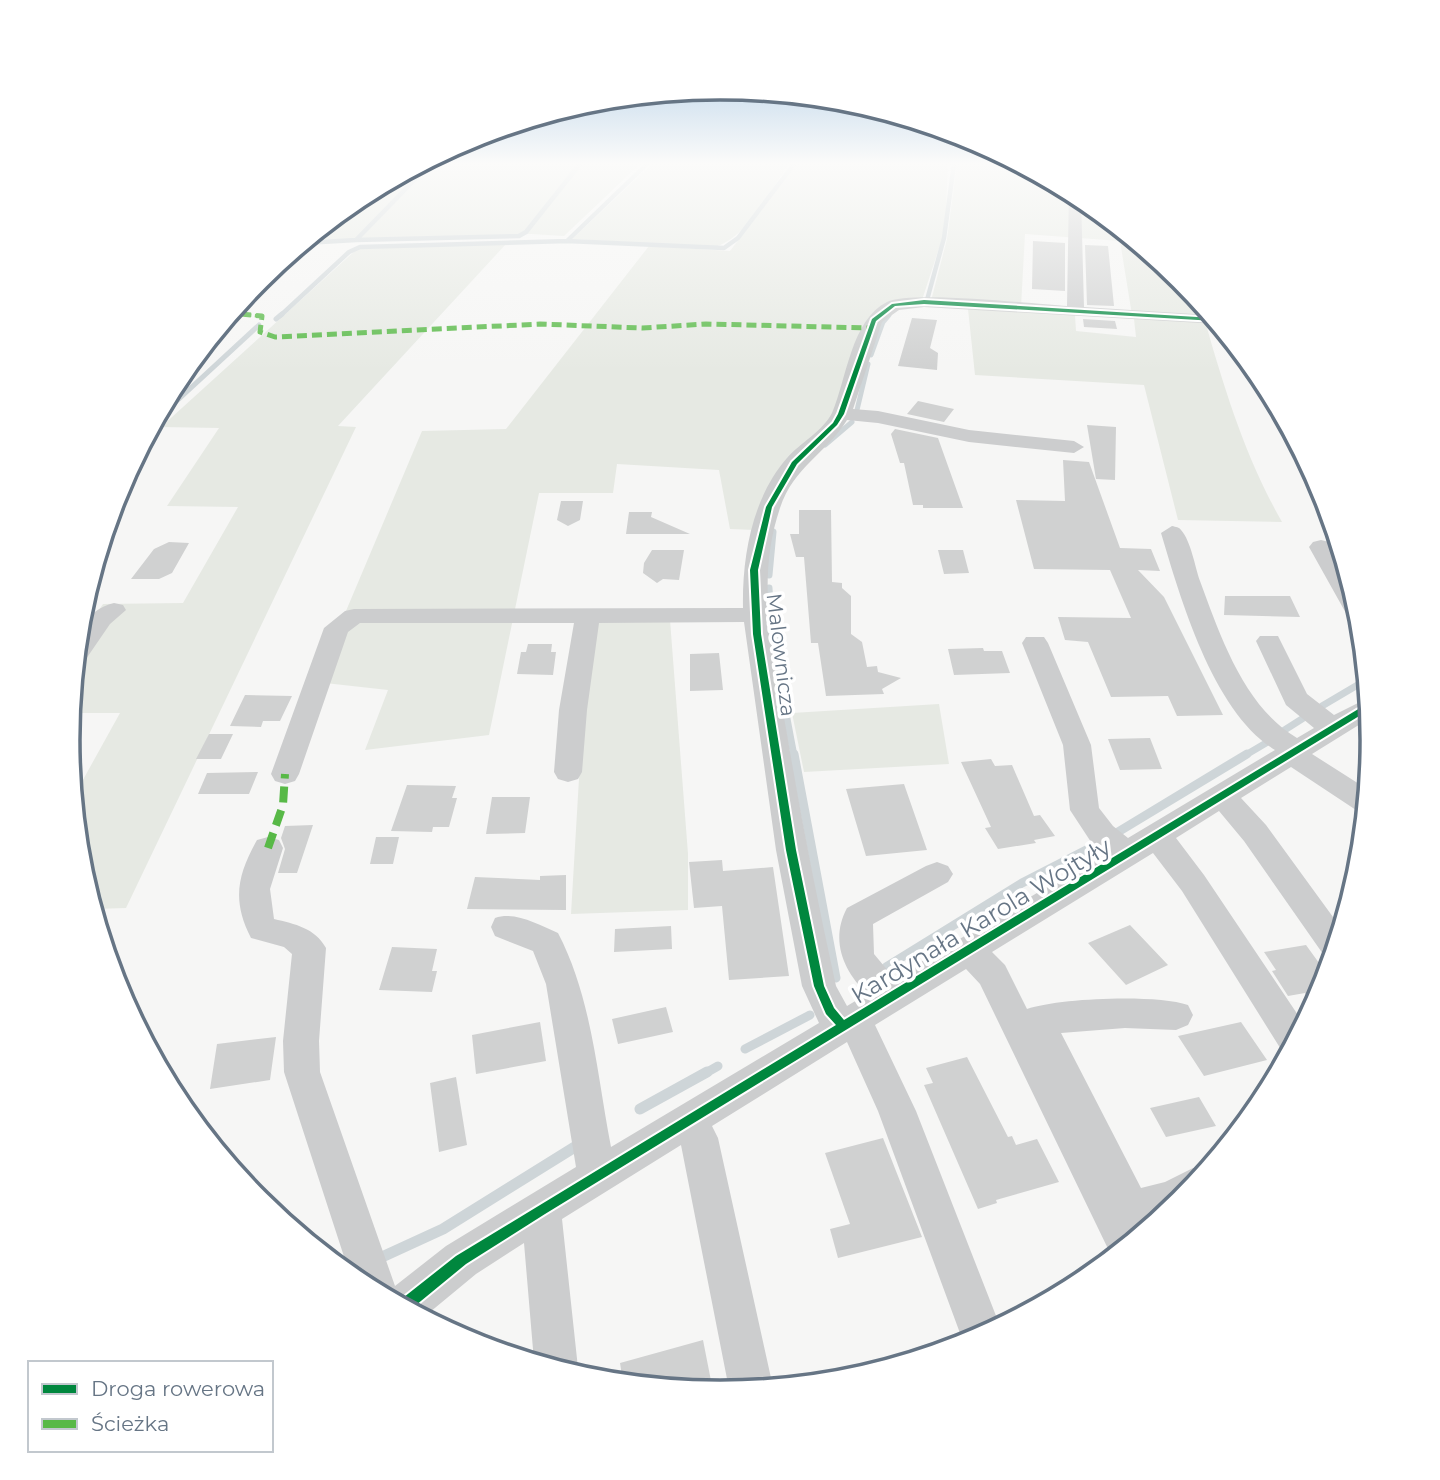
<svg xmlns="http://www.w3.org/2000/svg" width="1440" height="1480" font-family="Montserrat,sans-serif">
  <style>
    .green { fill: #e6e9e3 }
    .lines { fill: none; stroke-linecap: round; stroke-linejoin: round }
    .stream-far4 { stroke: #ced5d8; stroke-width: 4.5 }
    .stream-far3 { stroke: #ced5d8; stroke-width: 5 }
    .stream-far2 { stroke: #ced5d8; stroke-width: 7 }
    .stream-far1 { stroke: #ced5d8; stroke-width: 9 }
    .stream { stroke: #ced5d8; stroke-width: 11 }
    .building { fill: #d0d1d1 }
    .minor { fill: #cccdce; fill-rule: evenodd }
    .quiet-far2 { stroke: #58b947; stroke-width: 3.5; stroke-dasharray: 8 3.5; stroke-linecap: butt }
    .quiet-far1 { stroke: #58b947; stroke-width: 5; stroke-dasharray: 10 5; stroke-linecap: butt }
    .quiet { stroke: #58b947; stroke-width: 8; stroke-dasharray: 16 8; stroke-linecap: butt }
    .cycleway-casing { stroke: #fff; stroke-width: 4 }
    .cycleway { fill: #00873e; fill-rule: evenodd }
    .labels { text-anchor: middle; stroke-width: 7; stroke-linejoin: round; paint-order: stroke }
    .street-label { font-size: 21px; fill: #667585; stroke: #fff }
    .near-street-label { font-size: 24px; fill: #667585; stroke: #fff }
    .rim { fill: none; stroke: #667585; stroke-width: 3.5 }
  </style>
  <rect width="100%" height="100%" fill="#f6f6f5"/>
  <path class="green" d="M421,164H640L564,236L531,234L307,240L358,198Z
    M652,164H789C770,191 747,238 714,247L572,239Z
    M796,164H948L945,230L922,300L886,305L837,410L755,530L730,529L719,470L617,464L613,493H539L489,735L365,750L388,690L316,682L422,431L506,429L649,246L730,251Z
    M957,164C975,164 1004,159 1021,166C1063,182 1196,275 1206,317L1132,315L1120,241L1025,234L1021,307L931,301L947,239Z
    M506,244L338,426L356,427L126,908L94,909L81,867L74,796L120,713H71L78,641L103,604L183,603L238,507L167,506L219,428L161,427L357,249Z
    M968,309L1075,315L1076,331L1136,337L1134,319L1205,321C1225,391 1246,459 1282,522L1178,520L1144,385L975,375Z
    M596,619L670,620L688,854V910L571,914L583,711Z
    M939,704L949,764L804,772L792,713Z"/>
  <g class="lines">
    <path class="stream-far4" d="M356,240L519,236L526,232L580,164
      M567,241L647,164
      M304,243L356,240L430,164
      M927,300L944,238L954,164
      M280,316L349,252L360,247L567,241L724,248L738,238L794,164"/>
    <path class="stream-far3" d="M276,319L282,314
      M871,355L883,322L889,315
      M857,410L868,364
      M155,421L259,325
      M825,445L852,422"/>
    <path class="stream-far2" d="M769,575L773,532
      M769,588L770,607
      M775,632L781,684
      M784,703L794,756
      M1322,706L1366,680
      M1283,731L1305,717
      M1244,756L1266,743"/>
    <path class="stream-far1" d="M794,754L836,978
      M1113,835L1247,754
      M886,967L1022,883L1102,842
      M745,1049L810,1015
      M704,1074L718,1066"/>
    <path class="stream" d="M640,1109L707,1072
      M382,1257L443,1229L578,1145
      M341,1268L351,1265"/>
  </g>
  <path class="building" d="M1033,241L1065,243V291L1032,289Z
    M1085,245L1108,246L1114,306L1087,305Z
    M912,318L937,320L930,348L938,353L937,370L898,366Z
    M1083,319L1115,321L1117,329L1084,327Z
    M918,401L954,409L944,422L907,414Z
    M1087,425L1116,427L1115,480L1096,479Z
    M895,429L938,438L963,508H923V505H913L904,463H900L891,434Z
    M1063,460L1089,462L1120,548L1151,549L1160,571L1138,570L1164,597L1223,715L1177,716L1168,696L1111,697L1088,642L1065,640L1058,617L1131,618L1110,570L1034,569L1016,500L1065,501Z
    M561,501H583L580,520L568,526L557,520Z
    M799,510H831L832,582L842,583V588L851,596V634L862,642L867,667L877,666L878,672L901,678L882,689L884,694L826,696L818,643H811L804,557H796L790,534H799Z
    M629,512H652L651,517L690,534H626Z
    M169,542L189,543L172,573L159,579H131L154,549Z
    M652,550H684L679,580L663,579L657,583L643,573L644,563Z
    M938,550H963L969,573L944,574Z
    M1225,596H1290L1300,617L1224,615Z
    M528,644H552L551,652H556L553,675L517,674L521,652H526Z
    M983,648L984,651H1002L1010,673L954,675L948,649Z
    M719,653L723,690L690,691V654Z
    M245,695L292,696L280,721H263L261,727L230,726Z
    M209,734H233L221,759H196Z
    M1150,738L1162,769L1120,770L1108,739Z
    M991,759L995,766L1012,765L1034,816L1040,815L1055,836L1034,840L1036,843L998,849L985,828L991,827L961,762Z
    M258,772L249,794H198L207,773Z
    M904,784L927,850L866,856L846,789Z
    M407,785L456,786L452,798H457L449,827H433L432,832L391,831Z
    M492,797H530L525,833L486,834Z
    M313,825L297,873H278L285,849L281,838L285,826Z
    M376,837H399L393,864H370Z
    M722,860L723,871L773,867L789,976L729,980L722,906L694,908L689,862Z
    M566,875V910L467,909L475,877L540,880V876Z
    M1130,925L1168,965L1126,985L1088,943Z
    M671,926L672,949L614,952L615,929Z
    M1306,945L1327,974L1313,1007L1305,993L1288,996L1272,971L1276,970L1264,952Z
    M392,947L437,949L432,971H437L432,992L379,990Z
    M666,1007L673,1032L618,1044L612,1019Z
    M540,1022L546,1061L476,1074L472,1035Z
    M1241,1022L1267,1060L1204,1076L1178,1036Z
    M276,1037L270,1080L210,1089L217,1044Z
    M967,1057L1008,1137L1012,1136L1016,1145L1037,1139L1059,1182L996,1200L997,1203L978,1209L924,1085L933,1083L926,1068Z
    M456,1077L467,1145L439,1152L430,1083Z
    M1199,1097L1216,1126L1166,1137L1150,1108Z
    M883,1138L922,1237L838,1258L830,1229L850,1224L825,1153Z
    M703,1340L713,1391L623,1382L620,1363Z"/>
  <g class="lines">
    <path class="minor" d="M1069,191L1081,198L1084,307L1210,315L1218,324L924,307L899,310L882,322L853,409L878,411L969,430L1074,441L1084,447L1074,453L969,442L878,423L847,420C827,453 794,466 780,508C754,584 775,663 788,740C802,823 818,904 836,986L847,1006L867,994C843,970 830,940 847,908L926,866L937,862L948,866L953,874L948,882L873,924L874,954L894,978L1104,853L1091,842L1070,810L1063,745L1022,643L1026,637H1044L1048,643L1091,745L1099,808L1113,826L1128,838L1275,750C1213,712 1181,600 1161,533L1172,526C1176,527 1179,527 1181,530C1191,541 1195,567 1200,581C1220,635 1244,707 1297,738L1314,728L1286,705L1256,641L1260,636H1278L1307,694L1334,715L1368,698L1370,718L1312,754L1367,789L1365,813L1356,810L1291,767L1241,798L1266,825L1341,928L1332,957L1323,954L1244,841L1219,811L1176,838L1204,875L1304,1024L1288,1053L1282,1051L1182,891L1153,853L992,952L1005,965L1027,1009C1059,998 1156,994 1188,1005L1193,1015L1188,1025L1176,1030L1125,1028L1061,1033L1141,1188L1165,1182L1193,1168L1204,1172L1181,1201L1112,1257L980,984L966,969L875,1025L916,1111L1000,1326L964,1344L878,1111L847,1042L712,1126L718,1138L773,1387L729,1389L681,1145L562,1219L578,1368L575,1374L534,1361L524,1243L476,1274L424,1317L358,1282L350,1275L284,1072L283,1041L292,954L284,947L251,938C232,901 237,876 257,840L268,837L279,840L283,848L270,889L274,919C295,924 315,928 326,948L319,1041L320,1072L395,1286L446,1246L576,1167L546,984L533,951L495,936L491,927L495,918C516,911 538,925 558,933C592,998 597,1075 611,1147L819,1023L802,986L776,850L744,622L599,623L587,710L582,772L578,779L568,782L558,779L554,772L559,710L574,623H360L348,632L299,774L295,781L285,784L275,781L271,774L324,628L345,611L354,609L743,608C742,557 752,498 787,458C800,443 823,431 832,413C847,378 851,320 887,302C911,290 1034,304 1067,306Z
      M1321,540L1329,542L1347,572L1360,622L1350,620L1347,615L1309,547L1313,542Z
      M114,603L123,605L126,610L110,624L86,659L76,661C79,634 84,610 114,603Z"/>
    <path class="quiet-far2" d="M232,313L259,316"/>
    <path class="quiet-far1" d="M241,314L262,316L260,332L275,337L540,324L642,328L706,324L871,328"/>
    <path class="quiet" d="M268,848L283,805L285,774"/>
    <g class="cycleway-casing">
      <path id="cycleway" d="M924,300L1213,318L1215,321L924,304L895,306L876,321L844,414L837,425L797,464L772,507L758,570L761,634L796,850L824,986L834,1008L844,1020L1365,705L1368,704L1369,710L545,1214L466,1264L410,1310L398,1304L399,1301L456,1256L836,1025L826,1014L814,986L786,850L753,634L750,570L766,507L792,462L833,423L838,414L872,319L892,304Z"/>
    </g>
    <use href="#cycleway" class="cycleway"/>
  </g>
  <linearGradient id="sky" x2="0" y2="1"><stop stop-color="#9dc1e2"/><stop offset="0.44" stop-color="#fbfbfa"/><stop offset="1" stop-color="#fbfbfa" stop-opacity="0"/></linearGradient>
  <rect width="1440" height="371" fill="url(#sky)"/>
  <g class="labels">
    <g class="street-label">
      <text transform="translate(781 655) rotate(83)" y="7">Malownicza</text>
    </g>
    <g class="near-street-label">
      <text transform="translate(981 921) rotate(-31)" y="8">Kardynała Karola Wojtyły</text>
    </g>
  </g>
  <path d="M0 0H1440V1480H0ZM80 740a640 640 0 1 1 1280 0a640 640 0 1 1-1280 0Z" fill="#fff" fill-rule="evenodd"/>
  <path class="rim" d="M80 740a640 640 0 1 1 1280 0a640 640 0 1 1-1280 0Z"/>
  <rect x="28" y="1361" width="245" height="91" fill="#ffffff" stroke="#c2c8ce" stroke-width="2"/>
  <rect x="42" y="1384" width="35" height="10" fill="#00873e" stroke="#c2c8ce" stroke-width="2"/>
  <text x="91" y="1396" font-size="21" fill="#667585">Droga rowerowa</text>
  <rect x="42" y="1419" width="35" height="10" fill="#58b947" stroke="#c2c8ce" stroke-width="2"/>
  <text x="91" y="1431" font-size="21" fill="#667585">Ścieżka</text>
</svg>
